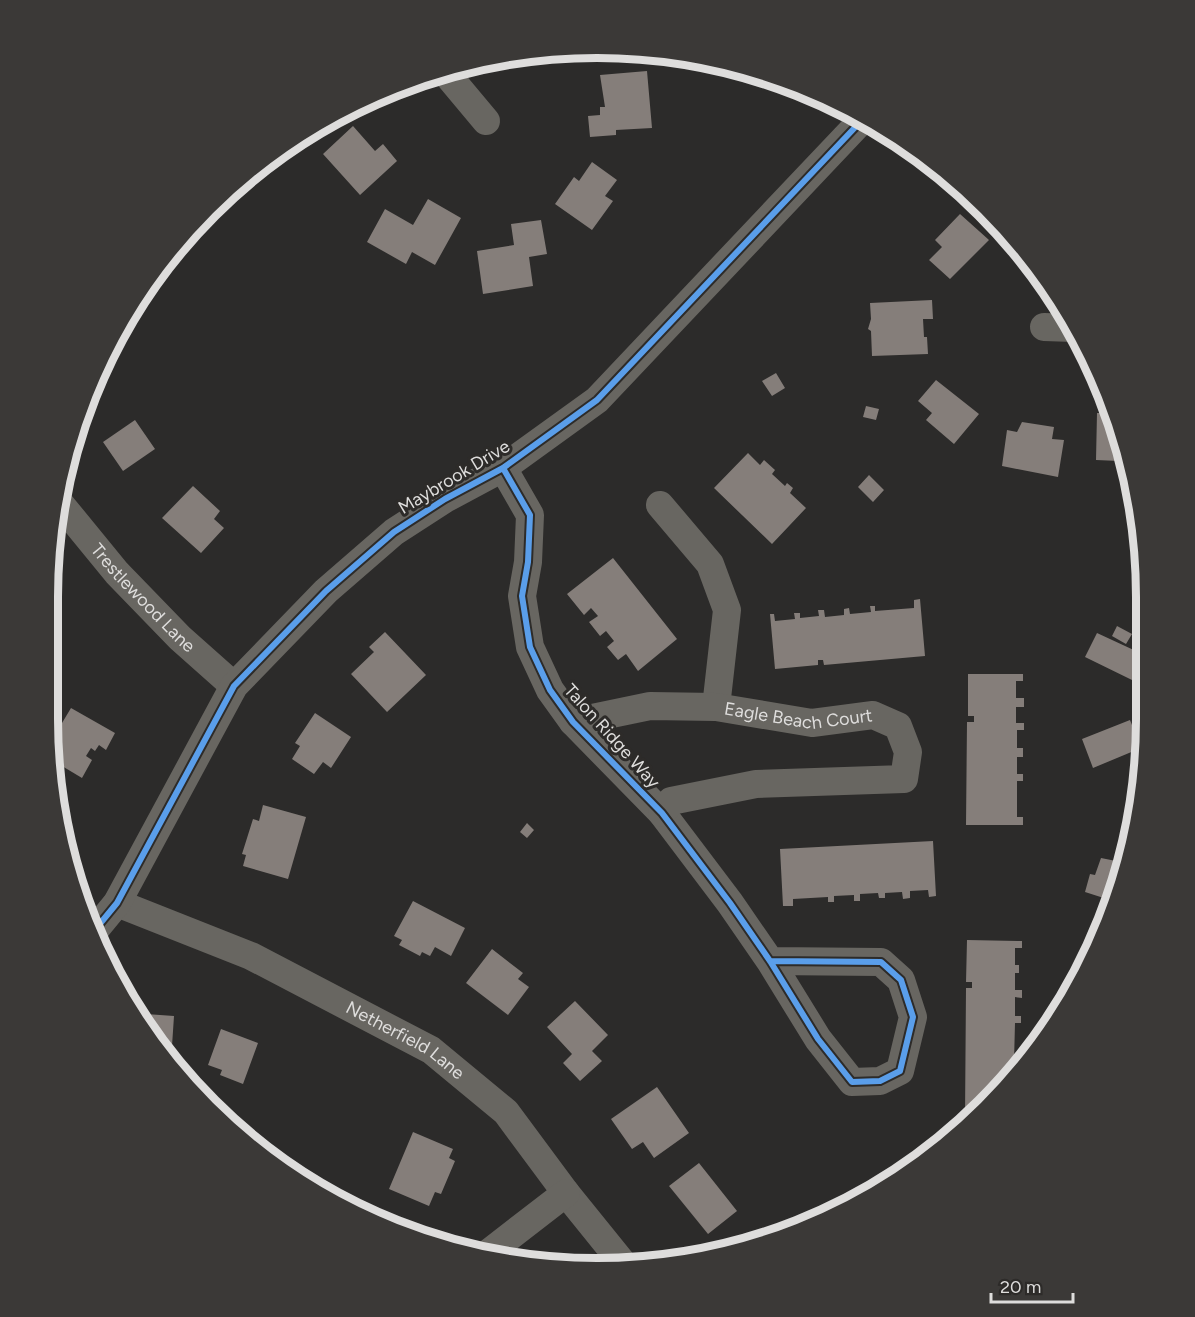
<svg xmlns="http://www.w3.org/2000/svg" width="1195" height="1317" font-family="Figtree,sans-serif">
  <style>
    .building { fill: #857e7a }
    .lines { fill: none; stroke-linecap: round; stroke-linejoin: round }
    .minor { stroke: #686661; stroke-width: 28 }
    .cycleway-casing { stroke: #2d2b29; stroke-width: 10 }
    .cycleway { stroke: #5a9eea; stroke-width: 6 }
    .labels { text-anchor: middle; stroke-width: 6; stroke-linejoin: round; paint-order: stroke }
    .street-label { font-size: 18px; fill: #dedddc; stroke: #2d2b29 }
    .rim { fill: none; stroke: #dedddc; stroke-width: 8 }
  </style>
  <rect width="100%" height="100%" fill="#2c2b2a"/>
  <path class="building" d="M647,71L652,128L616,130V135L590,137L588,116L600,115V107H605L600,75Z
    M761,76L785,83L777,91Z
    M353,126L375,151L383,144L397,161L360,195L323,154Z
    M592,162L617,180L605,196L613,201L592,230L555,204L574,177L579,181Z
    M428,199L461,218L435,265L412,252L406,264L367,242L385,209L413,225Z
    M960,214L989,240L950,279L929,260L942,247L935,240Z
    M541,220L547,254L529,257L533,286L483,294L477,251L514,245L511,224Z
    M932,300L933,319H923L924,337H927L928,354L872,356L871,331L868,329L871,319L870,303Z
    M776,373L785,388L772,396L762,381Z
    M936,380L979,414L954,444L926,420L932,413L918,401Z
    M866,406L879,409L876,420L863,417Z
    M1106,406H1111L1126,456H1120L1119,461L1096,460L1097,413H1106Z
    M135,420L155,449L123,471L103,442Z
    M1022,422L1054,427L1052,439L1064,440L1058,477L1002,466L1007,430L1017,432Z
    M748,453L760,465L764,460L775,470L772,474L785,486L787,483L793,488L790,493L806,508L772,544L714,488Z
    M869,475L884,490L873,502L858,487Z
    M193,486L220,511L214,519L224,528L201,553L162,518Z
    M613,558L677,639L638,671L626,654L618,660L607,647L614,641L606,631L600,636L589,622L598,616L591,608L584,615L567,594Z
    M920,599L925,656L824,665L823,660H818V665L775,669L770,614H774L775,621L795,619L794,613H800V618L819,616L818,610H824L825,617L844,615V609L849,608L850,614L871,612L870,606H875V611L914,608V600Z
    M1117,626L1132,634L1126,644L1112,636Z
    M385,632L426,675L387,712L351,674L374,652L369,647Z
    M1097,633L1138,652L1132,664L1139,666L1132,680L1085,657Z
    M968,674H1023V681H1016V698H1024V707H1016V723H1024V730H1017V748H1023V757H1017V774H1023V781H1017V817H1023V825H966L967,722H974V716H968Z
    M71,708L115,733L106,750L99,745L95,751L91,748L86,756L92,760L82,778L52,760L50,743Z
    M315,713L351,737L331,768L323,762L314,774L292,759L300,746L295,743Z
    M1130,720L1141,748L1093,768L1082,739Z
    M263,805L306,817L288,879L243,866L246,855L242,854L253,819L259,821Z
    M527,823L534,830L527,838L520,832Z
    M933,841L936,896L929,897L928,890L910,891V898L903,899L902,892L885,893V898H879L878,893L860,894V901H854V895L834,896V902H828V897L793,899V906H783L780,849Z
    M1101,858L1126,863L1118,896L1113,907L1108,905L1110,900L1085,892L1090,874L1095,875Z
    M413,901L465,928L451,956L435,947L430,956L422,952L420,956L399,945L402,940L394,936Z
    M967,940L1022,941V948H1015V965H1019V973H1015V990H1022V998L1015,997V1016H1021V1023H1015L1014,1062H1022V1066L1017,1073H1015L1011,1082L973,1117H965L966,988H972V982H966Z
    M492,949L523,973L518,979L529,987L508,1015L466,983Z
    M575,1001L608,1035L592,1051L602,1061L580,1081L563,1063L572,1054L547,1027Z
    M146,1014L174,1016L172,1046L156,1045L138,1017H146Z
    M221,1029L258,1043L243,1084L220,1075L222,1070L208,1065Z
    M657,1087L689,1133L654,1158L643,1142L632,1149L611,1119Z
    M413,1132L453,1149L449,1158L455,1161L441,1194L435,1192L429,1206L389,1189Z
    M699,1163L737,1211L708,1234L669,1186Z"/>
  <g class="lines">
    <g class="minor">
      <path d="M445,72L486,121"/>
      <path d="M1044,327L1074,328"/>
      <path d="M503,468L530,515L528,562L522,596L530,647L550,690L573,722L662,813L730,903L770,961L818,1039L852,1082L880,1081L900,1071L913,1017L901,980L881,962L770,961"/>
      <path id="s1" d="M58,501L117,573L180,638L234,686"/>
      <path d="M660,505L710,564L727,610L716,707"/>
      <path id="s2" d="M573,722L650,706L716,707L812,723L873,715L898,726L908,752L904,779L756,784L671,801L662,813"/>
      <path id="s3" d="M117,903L251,956L431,1050L506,1112L566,1193L625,1266"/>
      <path d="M94,931L117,903L234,686L326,591L394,532L445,499L503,468L597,400L863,119"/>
      <path d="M487,1254L566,1193"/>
    </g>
    <g class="cycleway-casing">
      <path id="cycleway" d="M503,468L530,515L528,562L522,596L530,647L550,690L573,722L662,813L730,903L770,961L818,1039L852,1082L880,1081L900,1071L913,1017L901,980L881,962L770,961
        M94,931L117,903L234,686L326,591L394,532L445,499L503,468L597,400L863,119"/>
    </g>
    <use href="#cycleway" class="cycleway"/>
  </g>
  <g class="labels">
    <g class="street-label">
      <text transform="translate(454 477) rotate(-31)" y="6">Maybrook Drive</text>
      <text dy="6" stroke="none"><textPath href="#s1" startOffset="129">Trestlewood Lane</textPath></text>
      <text dy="6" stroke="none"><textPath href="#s2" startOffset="228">Eagle Beach Court</textPath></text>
      <text transform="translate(612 736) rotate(48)" y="6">Talon Ridge Way</text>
      <text dy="6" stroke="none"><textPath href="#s3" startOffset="320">Netherfield Lane</textPath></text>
    </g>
  </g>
  <path d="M0 0H1195V1317H0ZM597 58H597A539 539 0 0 1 1136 597V719A539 539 0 0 1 597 1258H597A539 539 0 0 1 58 719V597A539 539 0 0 1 597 58Z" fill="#3b3937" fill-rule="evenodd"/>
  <path class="rim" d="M597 58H597A539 539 0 0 1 1136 597V719A539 539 0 0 1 597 1258H597A539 539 0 0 1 58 719V597A539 539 0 0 1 597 58Z"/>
  <path d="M991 1293v9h82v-9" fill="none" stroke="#dedddc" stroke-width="3"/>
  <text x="1000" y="1293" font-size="18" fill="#dedddc" stroke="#2d2b29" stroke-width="4.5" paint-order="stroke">20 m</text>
</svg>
